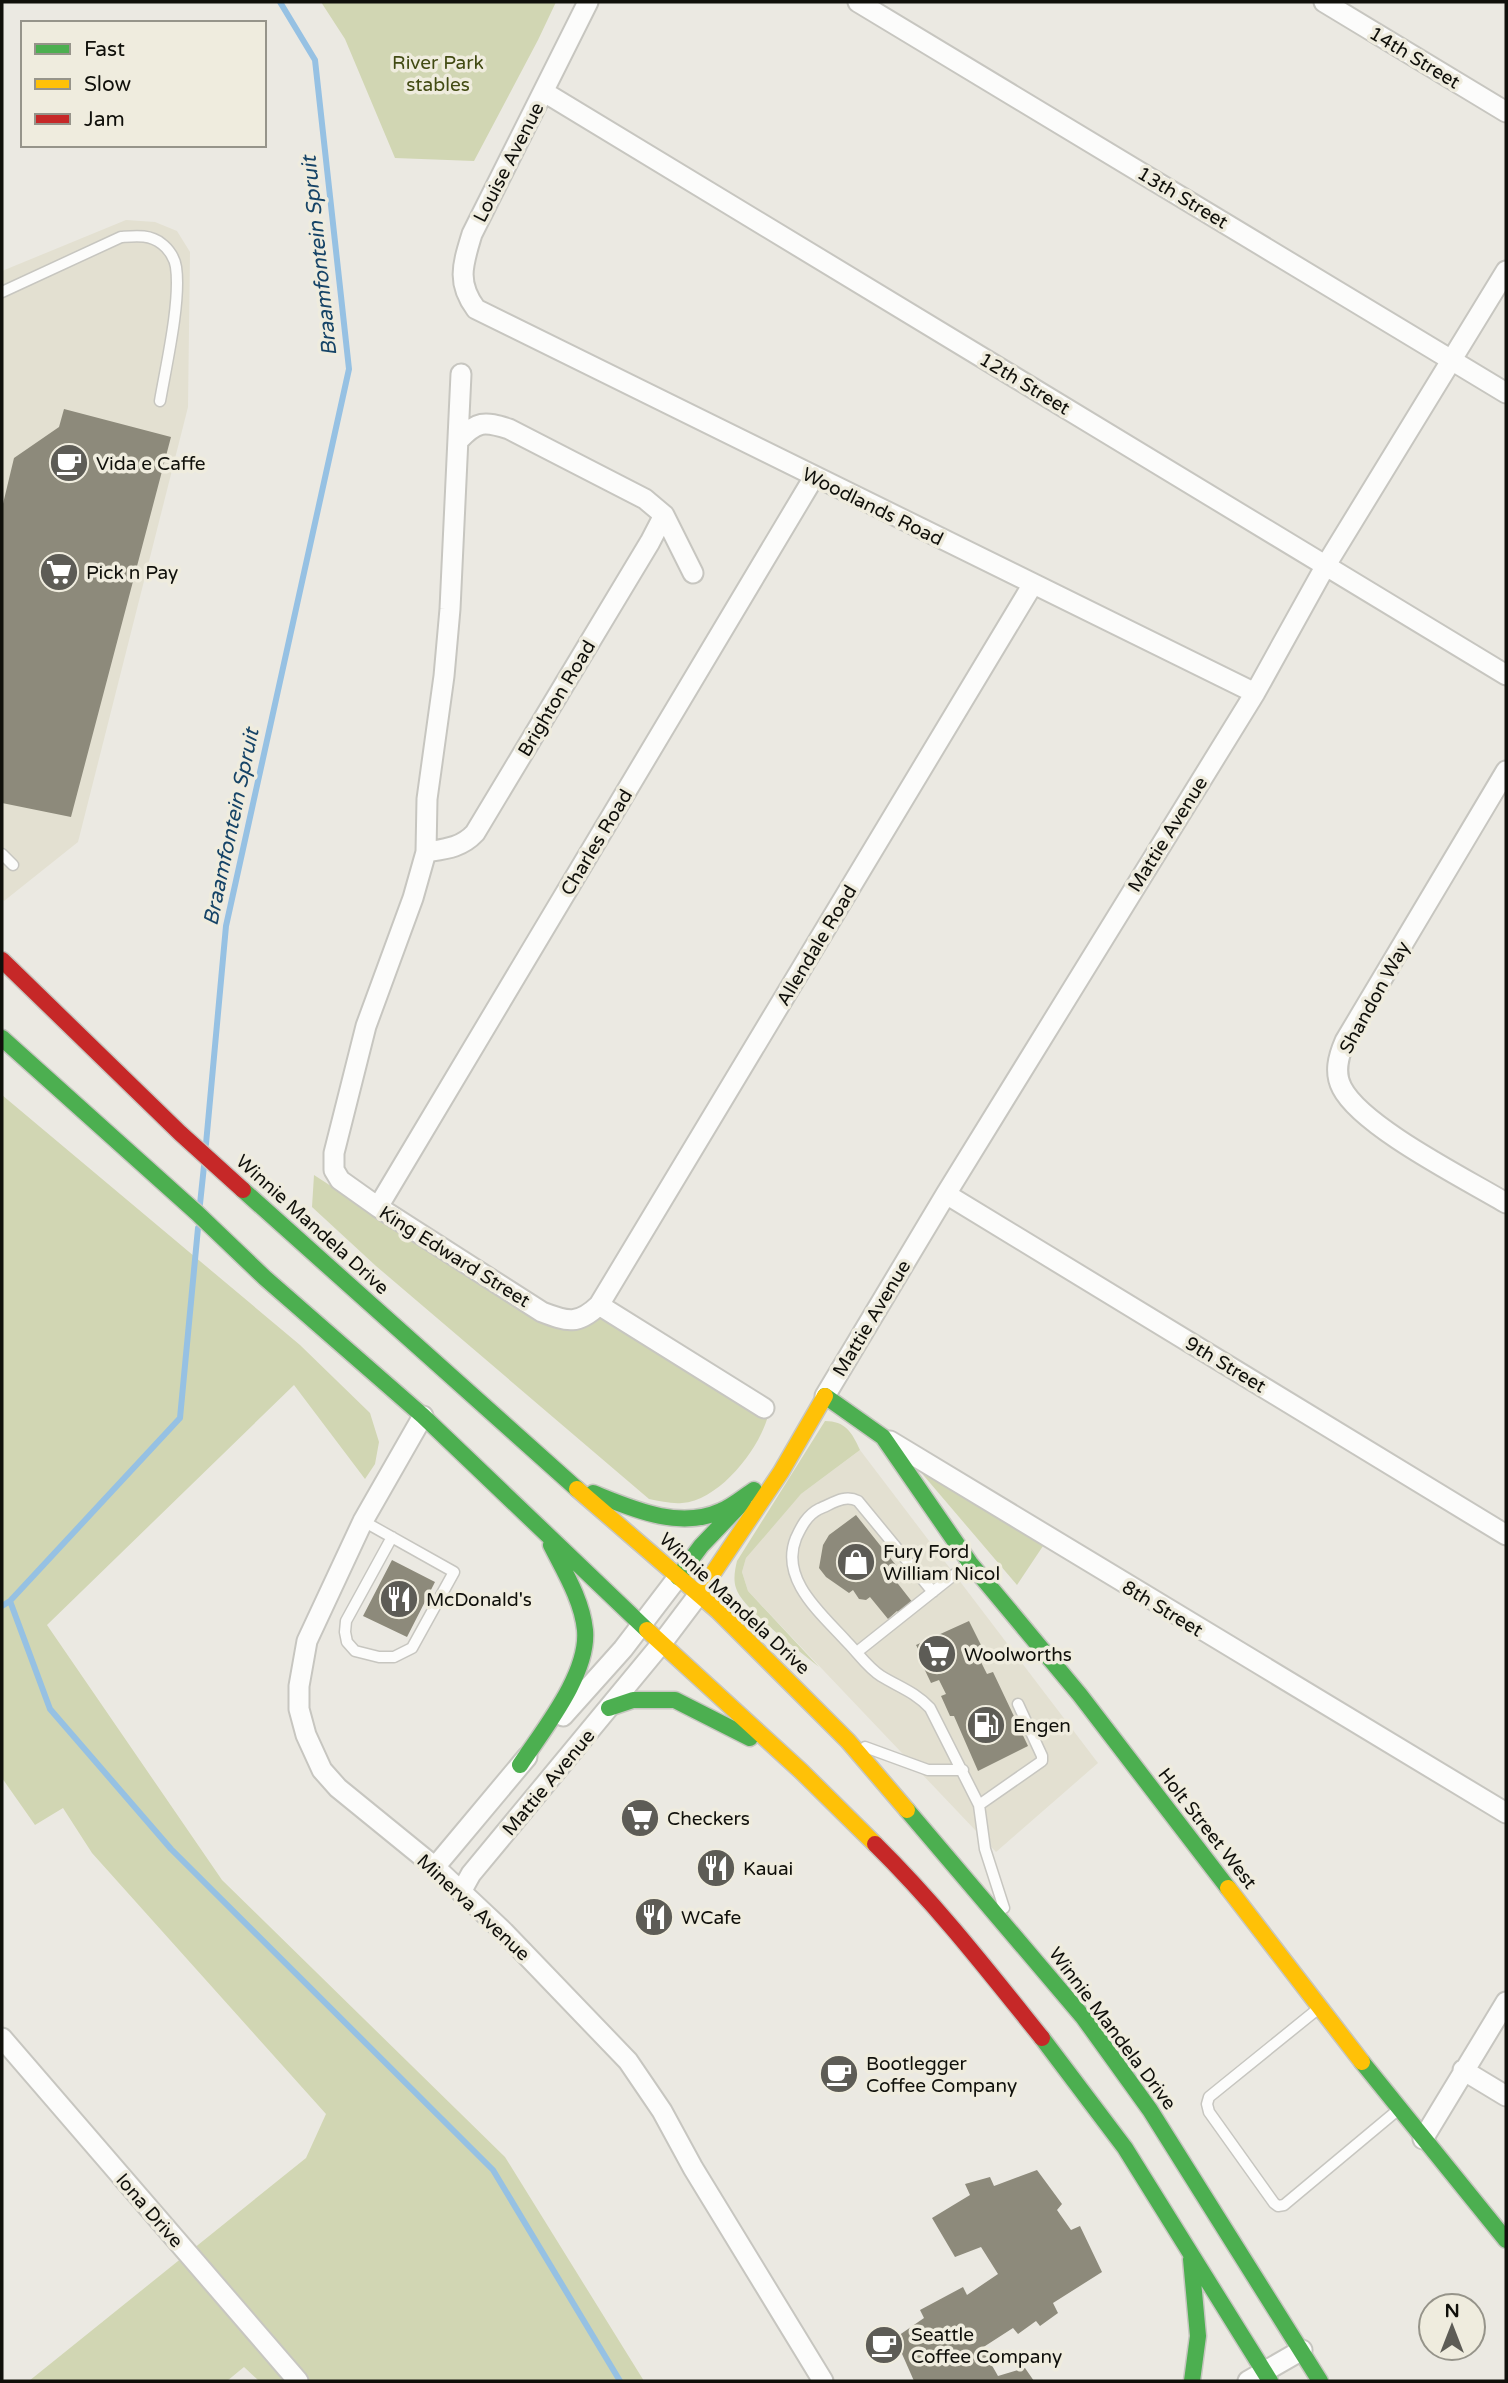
<svg xmlns="http://www.w3.org/2000/svg" width="1508" height="2383" font-family="'Varela Round',sans-serif">
  <style>
    .built { fill: #e3e0d1 }
    .green { fill: #d1d6b3 }
    .lines { fill: none; stroke-linecap: round; stroke-linejoin: round }
    .stream { stroke: #96c1e3; stroke-width: 6 }
    .building { fill: #8d8a7b }
    .lane-casing { stroke: #c7c6c0; stroke-width: 13 }
    .street-casing { stroke: #c7c6c0; stroke-width: 23 }
    .fast-casing { stroke: #c7c6c0; stroke-width: 19 }
    .slow-casing { stroke: #c7c6c0; stroke-width: 19 }
    .jam-casing { stroke: #c7c6c0; stroke-width: 19 }
    .lane { stroke: #fcfcfb; stroke-width: 10 }
    .street { stroke: #fcfcfb; stroke-width: 19 }
    .fast { stroke: #4caf50; stroke-width: 16 }
    .slow { stroke: #ffc107; stroke-width: 16 }
    .jam { stroke: #c62828; stroke-width: 16 }
    .labels { text-anchor: middle; stroke-width: 7; stroke-linejoin: round; paint-order: stroke }
    .street-label { font-size: 19px; fill: #10100b; stroke: #efecde }
    .park-label { font-size: 19px; fill: #424b13; stroke: #efecde }
    .poi-label { font-size: 19px; fill: #10100b; stroke: #efecde; text-anchor: start }
    .water-label { font-size: 21px; font-style: italic; fill: #164467; stroke: #efecde }
  </style>
  <rect width="100%" height="100%" fill="#ebe9e2"/>
  <path class="built" d="M126,220L155,222L177,231L190,252L188,407L78,842L4,901L2,898V271Z
    M860,1450L1098,1763L996,1852L748,1591L742,1572L746,1558L769,1528L801,1494Z"/>
  <path class="green" d="M321,2H556L538,40L474,161L395,158L345,39Z
    M2,1095L300,1345L370,1413L379,1442L375,1464L365,1479L294,1385L47,1625L222,1880L505,2157L644,2381H259L244,2367L227,2381H29L306,2158L326,2114L92,1853L63,1808L35,1825L2,1778Z
    M314,1175L524,1311L590,1321L611,1315L768,1416C759,1449 720,1500 682,1503C672,1504 660,1501 649,1499L376,1266L312,1207Z
    M825,1421C845,1421 852,1432 860,1450L801,1494L746,1558L742,1572L748,1591L819,1667C800,1651 742,1609 736,1588C733,1580 735,1569 737,1561Z
    M913,1463L1043,1546L1017,1585Z"/>
  <g class="lines">
    <path class="stream" d="M206,1144L226,926L349,369L315,60L280,2
      M200,1204L204,1166
      M10,1601L50,1709L171,1849L493,2170L620,2381
      M2,1606L10,1601L180,1418L198,1228"/>
  </g>
  <path class="building" d="M64,409L171,437L71,817L2,803V508L14,458L59,427Z
    M856,1515L903,1574L895,1580L913,1603L899,1613L897,1611L888,1619L870,1597L866,1600L859,1599L853,1590L849,1593L826,1577L819,1568L823,1545L829,1535Z
    M392,1560L435,1582L407,1637L363,1616Z
    M969,1621L987,1657L980,1660L987,1674L993,1672L1028,1746L978,1771L954,1716H950L941,1696L946,1694L939,1680L931,1683L922,1664V1656L916,1645Z
    M1037,2170L1062,2204L1057,2210L1071,2230L1080,2226L1102,2272L1053,2303L1058,2313L1040,2326L1036,2321L1018,2334L1013,2328L982,2348L998,2376L1025,2368L1034,2381H914L895,2338L924,2318L920,2310L963,2287L967,2295L998,2274L981,2247L955,2257L932,2218L970,2195L965,2184L990,2177L994,2186Z"/>
  <g class="lines">
    <g class="lane-casing">
      <path id="lane" d="M2,292L121,237C135,236 150,234 162,244C169,249 175,259 176,267C181,301 166,366 160,401
        M2,854L13,865
        M363,1521L454,1572L412,1648L394,1657H379L355,1651L347,1642L345,1632L346,1621L392,1537
        M933,1592L858,1501C844,1494 832,1504 819,1509C807,1515 801,1527 796,1538C779,1580 823,1615 847,1642C858,1653 868,1668 881,1676C899,1687 915,1692 930,1708L979,1805L985,1849L1004,1908
        M857,1652L969,1563
        M865,1747L928,1770H963
        M979,1805L1042,1761V1756L1018,1704
        M1319,2008L1209,2097L1207,2104L1209,2112L1274,2203L1278,2206L1284,2205L1399,2109"/>
    </g>
    <g class="street-casing">
      <path id="street" d="M588,2L472,234C463,264 456,282 476,309L1255,693
        M858,2L1506,393
        M1324,2L1506,112
        M544,92L1506,675
        M461,374L450,609L444,676L427,799L426,852L413,898L366,1026L334,1153V1170L340,1180L378,1207L542,1312C568,1322 578,1325 599,1305L1033,584
        M459,440C477,421 484,421 509,429L645,499L664,515L693,573
        M1506,771L1345,1041C1338,1057 1334,1073 1342,1088C1362,1127 1466,1179 1506,1203
        M426,852C445,849 461,848 475,833L650,542L664,515
        M946,1194L1506,1535
        M378,1207L814,477
        M599,1305L764,1408
        M825,1396L946,1194L1255,693L1326,565L1506,271
        M423,1416L363,1521L307,1641L299,1686V1709L306,1735L322,1770L338,1788L435,1867L504,1932L628,2061L662,2111L693,2168L823,2381
        M890,1441L1506,1813
        M563,1716L623,1649L678,1577
        M435,1867L527,1757
        M461,1892L471,1874L662,1643L699,1594
        M2,2038L298,2381
        M1463,2070L1506,2096
        M1423,2139L1506,2002
        M1248,2381L1302,2350"/>
    </g>
    <g class="fast-casing">
      <path id="fast" d="M2,1038L197,1213L265,1278L423,1416L647,1630
        M243,1190L577,1489
        M825,1396L883,1437L970,1563L1080,1695L1228,1888
        M593,1493C633,1509 679,1530 721,1511C733,1506 743,1497 754,1490
        M678,1577L701,1546L743,1502
        M609,1708L633,1700H675L750,1738
        M520,1765C543,1730 589,1674 585,1630C582,1600 564,1571 551,1545
        M907,1810L1083,2017L1150,2110L1320,2381
        M1042,2038L1125,2148L1270,2381
        M1362,2062L1506,2240
        M1191,2259L1198,2336L1192,2381"/>
    </g>
    <g class="slow-casing">
      <path id="slow" d="M577,1489L718,1611L848,1741L907,1810
        M699,1594L781,1472L825,1396
        M647,1630L801,1771L875,1844
        M1228,1888L1362,2062"/>
    </g>
    <g class="jam-casing">
      <path id="jam" d="M2,960L180,1133L243,1190
        M875,1844C936,1904 989,1972 1042,2038"/>
    </g>
    <use href="#lane" class="lane"/>
    <use href="#street" class="street"/>
    <use href="#fast" class="fast"/>
    <use href="#slow" class="slow"/>
    <use href="#jam" class="jam"/>
  </g>
  <defs>
    <g id="cafe-disc" transform="scale(2.0125)"><circle r="9.5" fill="#5d5c56" stroke="#efecde"/><path d="M-5.5-4.5H6V0H3Q3 3.5 0 3.5H-2.5Q-5.5 3.5-5.5 0ZM3-3.2v2h1.7v-2ZM-6 4.5H4V6H-6Z" fill="#fff"/></g>
    <g id="supermarket-disc" transform="scale(2.0125)"><circle r="9.5" fill="#5d5c56" stroke="#efecde"/><path d="M-6-5.5h2.5l.6 2H6L4.5 2H-2.5L-4.4-4H-6ZM-1.5 3.2a1.3 1.3 0 1 0 .1 0ZM3 3.2a1.3 1.3 0 1 0 .1 0Z" fill="#fff"/></g>
    <g id="shop-disc" transform="scale(2.0125)"><circle r="9.5" fill="#5d5c56" stroke="#efecde"/><path d="M-5-2.5h2.3a2.7 3.5 0 0 1 5.4 0H5L5.5 6h-11ZM-1.5-2.5h3a1.5 2.3 0 0 0-3 0Z" fill="#fff"/></g>
    <g id="restaurant-disc" transform="scale(2.0125)"><circle r="9.5" fill="#5d5c56" stroke="#efecde"/><path d="M-5-6h1v4h1v-4h1v4h1v-4h1v5L-1.5 .5V6h-2V.5L-5-1ZM5-6V6H3V1.5H1.5Q1.5-4 5-6Z" fill="#fff"/></g>
    <g id="fuel-disc" transform="scale(2.0125)"><circle r="9.5" fill="#5d5c56" stroke="#efecde"/><path d="M-5.5-6h7V0h2V4h1.3V-2.5L3-4.5l.8-.8L6-3V5H2.5V1h-1V6h-7ZM-4.2-4.7v3.2H.2V-4.7Z" fill="#fff"/></g>
  </defs>
  <g fill-rule="evenodd">
    <use href="#cafe-disc" x="69" y="463"/>
    <use href="#supermarket-disc" x="59" y="572"/>
    <use href="#shop-disc" x="856" y="1562"/>
    <use href="#restaurant-disc" x="399" y="1599"/>
    <use href="#supermarket-disc" x="937" y="1654"/>
    <use href="#fuel-disc" x="986" y="1725"/>
    <use href="#supermarket-disc" x="640" y="1818"/>
    <use href="#restaurant-disc" x="716" y="1868"/>
    <use href="#restaurant-disc" x="654" y="1917"/>
    <use href="#cafe-disc" x="839" y="2074"/>
    <use href="#cafe-disc" x="884" y="2345"/>
  </g>
  <g class="labels">
    <g class="street-label">
      <text transform="translate(1415 57) rotate(31)" y="7">14th Street</text>
      <text transform="translate(508 162) rotate(-63)" y="7">Louise Avenue</text>
      <text transform="translate(1183 197) rotate(31)" y="7">13th Street</text>
      <text transform="translate(1025 383) rotate(31)" y="7">12th Street</text>
      <text transform="translate(873 506) rotate(26)" y="7">Woodlands Road</text>
      <text transform="translate(556 698) rotate(-59)" y="7">Brighton Road</text>
      <text transform="translate(1167 834) rotate(-58)" y="7">Mattie Avenue</text>
      <text transform="translate(596 842) rotate(-59)" y="7">Charles Road</text>
      <text transform="translate(816 945) rotate(-59)" y="7">Allendale Road</text>
      <text transform="translate(1374 997) rotate(-61)" y="7">Shandon Way</text>
      <text transform="translate(313 1224) rotate(42)" y="7">Winnie Mandela Drive</text>
      <text transform="translate(455 1256) rotate(32)" y="7">King Edward Street</text>
      <text transform="translate(871 1318) rotate(-59)" y="7">Mattie Avenue</text>
      <text transform="translate(1226 1364) rotate(31)" y="7">9th Street</text>
      <text transform="translate(735 1603) rotate(43)" y="7">Winnie Mandela Drive</text>
      <text transform="translate(1163 1608) rotate(31)" y="7">8th Street</text>
      <text transform="translate(548 1782) rotate(-50)" y="7">Mattie Avenue</text>
      <text transform="translate(1208 1828) rotate(52)" y="7">Holt Street West</text>
      <text transform="translate(474 1907) rotate(43)" y="7">Minerva Avenue</text>
      <text transform="translate(1113 2028) rotate(53)" y="7">Winnie Mandela Drive</text>
      <text transform="translate(150 2210) rotate(49)" y="7">Iona Drive</text>
    </g>
    <g class="park-label">
      <text x="438" y="69">River Park<tspan x="438" dy="22">stables</tspan></text>
    </g>
    <g class="poi-label">
      <text x="96" y="470">Vida e Caffe</text>
      <text x="86" y="579">Pick n Pay</text>
      <text x="883" y="1558">Fury Ford<tspan x="883" dy="22">William Nicol</tspan></text>
      <text x="426" y="1606">McDonald's</text>
      <text x="964" y="1661">Woolworths</text>
      <text x="1013" y="1732">Engen</text>
      <text x="667" y="1825">Checkers</text>
      <text x="743" y="1875">Kauai</text>
      <text x="681" y="1924">WCafe</text>
      <text x="866" y="2070">Bootlegger<tspan x="866" dy="22">Coffee Company</tspan></text>
      <text x="911" y="2341">Seattle<tspan x="911" dy="22">Coffee Company</tspan></text>
    </g>
    <g class="water-label">
      <text transform="translate(319 256) rotate(-96)" y="7">Braamfontein Spruit</text>
      <text transform="translate(231 827) rotate(-78)" y="7">Braamfontein Spruit</text>
    </g>
  </g>
  <rect width="1508" height="2383" fill="none" stroke="#10100b" stroke-width="7"/>
  <rect x="21" y="21" width="245" height="126" fill="#efecde" stroke="#96948a" stroke-width="2"/>
  <rect x="35" y="44" width="35" height="10" fill="#4caf50" stroke="#96948a" stroke-width="2"/>
  <text x="84" y="56" font-size="21" fill="#10100b">Fast</text>
  <rect x="35" y="79" width="35" height="10" fill="#ffc107" stroke="#96948a" stroke-width="2"/>
  <text x="84" y="91" font-size="21" fill="#10100b">Slow</text>
  <rect x="35" y="114" width="35" height="10" fill="#c62828" stroke="#96948a" stroke-width="2"/>
  <text x="84" y="126" font-size="21" fill="#10100b">Jam</text>
  <g transform="translate(1452 2327)"><circle r="33" fill="#efecde" stroke="#96948a" stroke-width="2"/>
  <path d="M0-5L12 26L0 18L-12 26Z" fill="#5d5c56"/>
  <text y="-10" font-size="19" font-weight="bold" text-anchor="middle" fill="#10100b">N</text>
  </g>
</svg>
